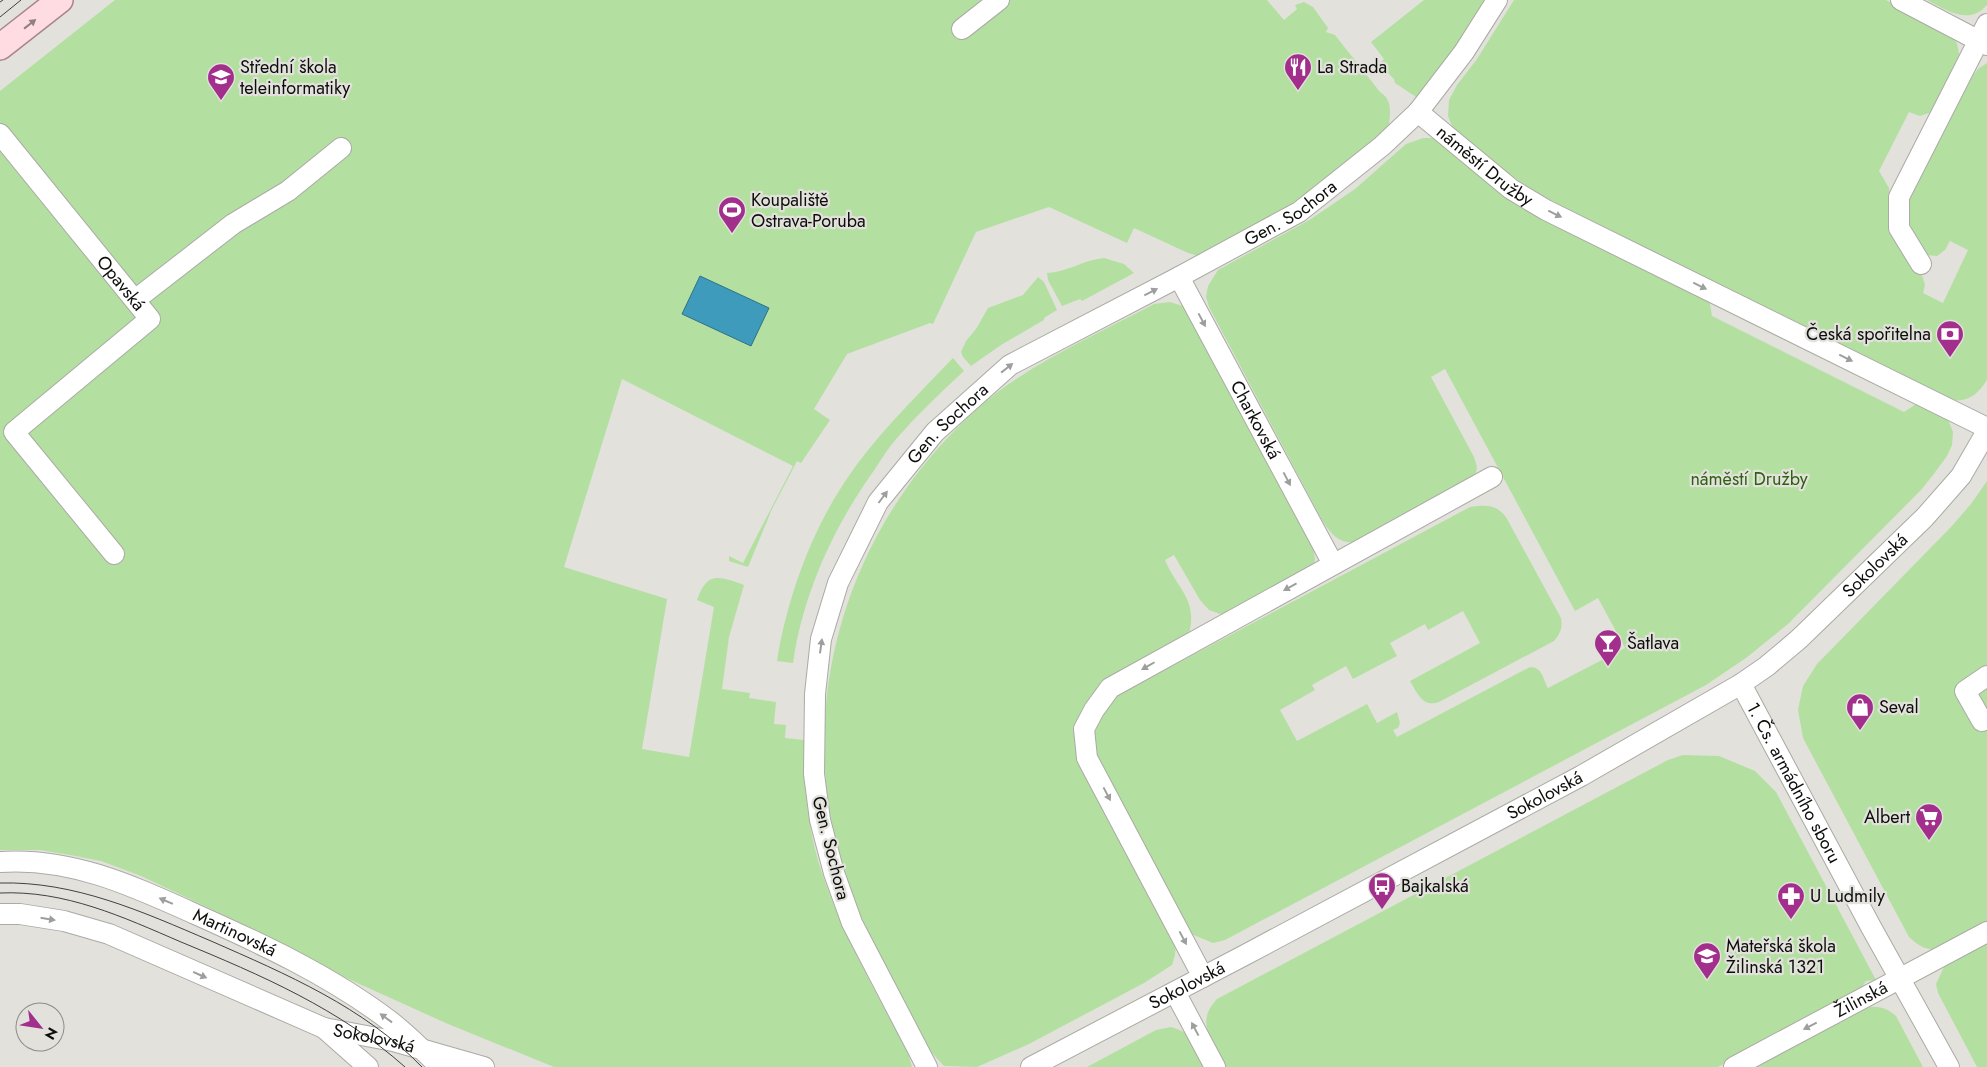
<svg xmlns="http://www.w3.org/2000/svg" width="1987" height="1067" font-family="Jost,sans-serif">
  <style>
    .green { fill: #b3e0a1 }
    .water { fill: #3e9bbb; stroke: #2f7086 }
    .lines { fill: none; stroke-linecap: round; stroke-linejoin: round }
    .minor-casing { stroke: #abaaa5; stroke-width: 22 }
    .major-casing { stroke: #a9858b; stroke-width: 28 }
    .minor { stroke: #fff; stroke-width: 20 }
    .major { stroke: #fedce2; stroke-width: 25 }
    .tram { stroke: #41413f; stroke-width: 1 }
    .oneway { fill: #927f82 }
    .oneway2 { fill: #9e9e9e }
    .labels { text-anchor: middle; stroke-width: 4.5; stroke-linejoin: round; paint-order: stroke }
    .poi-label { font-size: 18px; fill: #0d0d0c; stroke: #e2e1dc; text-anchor: start }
    .street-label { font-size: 18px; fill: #0d0d0c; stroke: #e2e1dc }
    .park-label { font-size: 18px; fill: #2d6110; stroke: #e2e1dc }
  </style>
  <rect width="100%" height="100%" fill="#e2e1dc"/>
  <path class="green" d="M115,0H1267L1284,20L1297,9L1295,5L1304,2L1313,7L1328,28L1326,32L1335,35L1380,92C1395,101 1389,118 1388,133L1310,194L1269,219L1199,256L1188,253L1134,228L1127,243L1049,207L976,232L933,324L930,323L847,354L814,409L830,420L801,463L797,461L794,467L772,509L748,567L729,561V556L743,563L793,466L622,379L564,567L667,599L642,749L689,757L714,607L697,600C707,571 719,576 744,585L729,637L722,689L750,693L749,698L776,702L774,724L786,725L785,738L804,740C803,785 808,831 822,873C843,936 877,994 908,1053L912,1067H554L448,1024L322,967L268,936L141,876L101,861L70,855L40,850H0V91Z
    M1424,0H1490L1419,99L1395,83L1394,79L1379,64L1384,59L1371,42Z
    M1514,0H1886L1946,31L1957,43L1959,54L1956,67L1932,112L1920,116L1909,112L1879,171L1889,188L1890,204L1923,278L1925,285L1923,293L1943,303L1968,250L1950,241L1945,250L1937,256L1925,255L1908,224L1907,204L1972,77L1978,69L1987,63V380C1977,396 1966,404 1946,399L1560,205L1528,187L1489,160L1454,131L1448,116L1449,100L1457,85L1477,59Z
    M1927,0H1987V5C1969,26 1946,10 1927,0Z
    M1423,138H1432L1444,143L1709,298L1712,316L1904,412L1919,402L1940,413L1949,422L1953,432L1952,445L1947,456L1933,475L1921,490L1788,624L1746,658L1706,685L1225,940L1213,943L1191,934L1097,759C1089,727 1098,720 1116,696L1470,507C1486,505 1496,504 1506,517L1561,618C1563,628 1560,634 1554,641L1439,702C1423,708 1417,693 1410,681L1480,643L1463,611L1428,630L1425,624L1390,643L1397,656L1353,679L1346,666L1312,685L1315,690L1280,710L1297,741L1367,704L1377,723L1397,712L1400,723L1398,728L1393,730L1397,737L1530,667C1543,667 1543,680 1548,688L1625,648L1598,598L1575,611L1445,369L1431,377L1474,457L1477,467L1475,478L1367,541C1342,545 1336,541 1322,520L1209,307L1206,297L1208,286L1218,270L1311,219L1355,189L1406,144Z
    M1104,258L1124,264L1134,273L1082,301L1080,299L1062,306L1048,280L1047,273C1068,272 1083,260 1104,258Z
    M1038,277L1044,282L1057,310L1044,318V320L1001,345L971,366L963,357L961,352L966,341L976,329L988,308L1023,295Z
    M1170,302L1186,307L1313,541L1315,560L1311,571L1223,615L1209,610L1200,600L1174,555L1165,560C1177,589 1198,599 1189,634L1102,684L1086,705L1077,732L1176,944L1175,955L1172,965L1144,983L1029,1044L977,1067L944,1066L932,1053C899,990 859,927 840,858C794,695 851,522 976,410C1027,364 1094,336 1154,304Z
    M953,358L964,371C941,392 918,414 897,438C889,447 882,458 875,469C834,526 803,593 793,663L777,661C786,604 808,540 839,491C870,441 913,400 953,358Z
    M1987,481V925L1936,949C1924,950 1918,945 1909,937L1803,738L1798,710L1803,686L1817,664L1951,527L1971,504Z
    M1683,755L1719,756L1755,771L1776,792L1876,980L1866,981L1860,990L1851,996L1718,1067H1226C1213,1043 1194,1023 1217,999L1668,760Z
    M1987,943V1067H1977L1938,993L1936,984L1944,967Z
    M1869,1007C1880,1006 1888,1009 1896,1016L1923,1067H1751L1853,1013Z
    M1171,1027C1194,1033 1198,1048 1209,1067H1087L1156,1030Z"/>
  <path class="water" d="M700,276L769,308L751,346L682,314Z"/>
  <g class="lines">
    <g class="minor-casing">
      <g id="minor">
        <path d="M1901,0L1987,45"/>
        <path d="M962,29L999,0"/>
        <path id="s1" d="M1418,112L1511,189L1546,210L1987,428"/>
        <path id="s2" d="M0,134L150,319L14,432L114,554"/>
        <path d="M1921,264L1899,228V197L1987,24"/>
        <path id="s3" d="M1179,277L1333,564"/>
        <path d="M135,300L233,224L288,191L341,148"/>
        <path id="s4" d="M1741,684L1871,927L1949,1067"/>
        <path d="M1982,721L1965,691L1987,676"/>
        <path id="s5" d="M0,862C71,857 133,886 195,914C262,944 331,976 390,1021C408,1035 424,1051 440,1067"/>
        <path d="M0,914H20L64,921L109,934L324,1028L368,1067"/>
        <path d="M1203,977L1087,758L1084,729L1094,710L1110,688L1492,477"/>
        <path d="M1175,992L1215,1067"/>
        <path id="s6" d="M324,1028L393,1041L484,1067"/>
        <path id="s7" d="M927,1067L852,923L834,873L820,820L814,774L815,694L821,639L838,583L878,502L935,432L1010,365L1179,277L1299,212L1382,146L1418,112L1464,52L1497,0"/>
        <path id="s8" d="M1031,1067L1243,956L1581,776L1741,684L1767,666L1799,639L1925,517L1961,476L1987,431"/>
        <path id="s9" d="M1734,1067L1987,932"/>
      </g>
    </g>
    <g class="major-casing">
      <path id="major" d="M0,47L60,0"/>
    </g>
    <use href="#minor" class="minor"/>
    <use href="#major" class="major"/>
    <path class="tram" d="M0,2L3,0
      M0,17L21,0
      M0,883C75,881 143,912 211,941C286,974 364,1007 422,1067
      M0,893C65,890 123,917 181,942C261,975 340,1009 405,1067"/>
  </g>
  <defs><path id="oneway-solid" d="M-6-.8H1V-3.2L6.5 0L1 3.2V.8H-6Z" transform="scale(1.25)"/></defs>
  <use class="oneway" href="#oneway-solid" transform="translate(30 24) rotate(-38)"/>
  <g class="oneway2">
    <use href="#oneway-solid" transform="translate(1555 214) rotate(26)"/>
    <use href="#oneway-solid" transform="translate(1700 286) rotate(26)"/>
    <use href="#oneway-solid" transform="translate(1151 292) rotate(-27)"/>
    <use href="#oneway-solid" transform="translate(1202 320) rotate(62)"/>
    <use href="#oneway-solid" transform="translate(1846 358) rotate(26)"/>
    <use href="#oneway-solid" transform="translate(1007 368) rotate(-38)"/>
    <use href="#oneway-solid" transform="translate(1287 479) rotate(62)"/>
    <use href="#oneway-solid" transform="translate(883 497) rotate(-53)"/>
    <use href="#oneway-solid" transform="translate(1290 587) rotate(151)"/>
    <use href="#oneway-solid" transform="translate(821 646) rotate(-82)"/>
    <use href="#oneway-solid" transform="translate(1148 666) rotate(150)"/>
    <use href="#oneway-solid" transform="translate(1107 794) rotate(62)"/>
    <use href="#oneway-solid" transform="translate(166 901) rotate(-157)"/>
    <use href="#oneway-solid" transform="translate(48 919) rotate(9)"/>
    <use href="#oneway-solid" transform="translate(1183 938) rotate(62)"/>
    <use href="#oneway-solid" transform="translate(200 975) rotate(24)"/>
    <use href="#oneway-solid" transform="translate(386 1018) rotate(-144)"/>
    <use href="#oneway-solid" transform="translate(1810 1026) rotate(153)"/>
    <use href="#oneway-solid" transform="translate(1195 1029) rotate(-118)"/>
  </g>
  <defs>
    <g id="restaurant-pin" transform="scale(1.4375)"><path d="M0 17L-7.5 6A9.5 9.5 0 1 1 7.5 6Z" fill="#a12f8b" stroke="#e2e1dc"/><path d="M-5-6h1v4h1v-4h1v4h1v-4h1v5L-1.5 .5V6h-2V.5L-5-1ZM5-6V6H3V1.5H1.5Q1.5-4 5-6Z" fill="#fff"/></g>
    <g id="school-pin" transform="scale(1.4375)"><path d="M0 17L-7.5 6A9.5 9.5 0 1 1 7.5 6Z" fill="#a12f8b" stroke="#e2e1dc"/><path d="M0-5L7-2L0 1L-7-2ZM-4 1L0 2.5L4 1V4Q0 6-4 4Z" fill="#fff"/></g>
    <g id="stadium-pin" transform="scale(1.4375)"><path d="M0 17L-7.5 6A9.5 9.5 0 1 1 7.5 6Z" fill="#a12f8b" stroke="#e2e1dc"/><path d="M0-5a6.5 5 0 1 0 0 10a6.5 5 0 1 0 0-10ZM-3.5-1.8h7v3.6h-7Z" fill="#fff"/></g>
    <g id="bank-pin" transform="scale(1.4375)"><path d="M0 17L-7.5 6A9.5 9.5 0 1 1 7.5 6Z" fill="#a12f8b" stroke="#e2e1dc"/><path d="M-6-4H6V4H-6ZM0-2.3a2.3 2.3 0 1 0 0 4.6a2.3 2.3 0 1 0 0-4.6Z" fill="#fff"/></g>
    <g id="bar-pin" transform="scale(1.4375)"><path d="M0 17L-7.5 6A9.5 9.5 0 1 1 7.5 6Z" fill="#a12f8b" stroke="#e2e1dc"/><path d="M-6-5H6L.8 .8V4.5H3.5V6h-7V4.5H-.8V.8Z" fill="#fff"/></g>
    <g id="shop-pin" transform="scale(1.4375)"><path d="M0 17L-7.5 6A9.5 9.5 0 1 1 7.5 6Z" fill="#a12f8b" stroke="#e2e1dc"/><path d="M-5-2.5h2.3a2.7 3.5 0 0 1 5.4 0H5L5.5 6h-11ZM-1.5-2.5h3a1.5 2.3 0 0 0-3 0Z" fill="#fff"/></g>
    <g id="supermarket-pin" transform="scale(1.4375)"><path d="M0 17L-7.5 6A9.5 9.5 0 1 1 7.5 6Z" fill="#a12f8b" stroke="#e2e1dc"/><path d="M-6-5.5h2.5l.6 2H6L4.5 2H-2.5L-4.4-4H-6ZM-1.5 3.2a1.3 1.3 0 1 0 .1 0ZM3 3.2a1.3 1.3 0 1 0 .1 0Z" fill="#fff"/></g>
    <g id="bus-pin" transform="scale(1.4375)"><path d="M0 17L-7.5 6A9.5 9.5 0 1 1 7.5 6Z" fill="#a12f8b" stroke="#e2e1dc"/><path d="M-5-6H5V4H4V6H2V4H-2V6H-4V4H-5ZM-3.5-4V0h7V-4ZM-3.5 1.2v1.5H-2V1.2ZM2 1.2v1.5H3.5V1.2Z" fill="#fff"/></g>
    <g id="pharmacy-pin" transform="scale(1.4375)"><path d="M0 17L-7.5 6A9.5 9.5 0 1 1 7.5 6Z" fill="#a12f8b" stroke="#e2e1dc"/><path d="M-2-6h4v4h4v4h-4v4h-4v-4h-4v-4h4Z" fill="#fff"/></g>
  </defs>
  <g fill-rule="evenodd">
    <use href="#restaurant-pin" x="1298" y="67"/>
    <use href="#school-pin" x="221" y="77"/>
    <use href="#stadium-pin" x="732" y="210"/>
    <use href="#bank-pin" x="1950" y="334"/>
    <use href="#bar-pin" x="1608" y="643"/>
    <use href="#shop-pin" x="1860" y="707"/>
    <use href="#supermarket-pin" x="1929" y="817"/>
    <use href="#bus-pin" x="1382" y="886"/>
    <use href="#pharmacy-pin" x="1791" y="896"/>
    <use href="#school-pin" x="1707" y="956"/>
  </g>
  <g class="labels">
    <g class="poi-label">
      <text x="240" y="73">Střední škola<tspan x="240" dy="21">teleinformatiky</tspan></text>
      <text x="1317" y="73">La Strada</text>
      <text x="751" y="206">Koupaliště<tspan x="751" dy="21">Ostrava-Poruba</tspan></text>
      <text x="1931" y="340" text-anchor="end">Česká spořitelna</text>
      <text x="1627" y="649">Šatlava</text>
      <text x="1879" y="713">Seval</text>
      <text x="1910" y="823" text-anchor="end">Albert</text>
      <text x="1401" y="892">Bajkalská</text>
      <text x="1810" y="902">U Ludmily</text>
      <text x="1726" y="952">Mateřská škola<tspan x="1726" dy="21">Žilinská 1321</tspan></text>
    </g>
    <g class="street-label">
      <text dy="6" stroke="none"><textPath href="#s1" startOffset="86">náměstí Družby</textPath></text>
      <text dy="6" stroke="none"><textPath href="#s7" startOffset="1111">Gen. Sochora</textPath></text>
      <text dy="6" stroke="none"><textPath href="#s2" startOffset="192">Opavská</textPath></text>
      <text dy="6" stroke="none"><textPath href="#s3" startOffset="162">Charkovská</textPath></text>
      <text dy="6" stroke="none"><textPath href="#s7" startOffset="706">Gen. Sochora</textPath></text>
      <text dy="6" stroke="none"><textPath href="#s8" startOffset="986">Sokolovská</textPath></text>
      <text dy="6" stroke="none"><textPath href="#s4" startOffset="112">1. Čs. armádního sboru</textPath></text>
      <text dy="6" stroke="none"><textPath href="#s8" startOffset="581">Sokolovská</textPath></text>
      <text transform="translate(831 848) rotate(76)" y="6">Gen. Sochora</text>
      <text dy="6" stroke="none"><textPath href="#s5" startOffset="248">Martinovská</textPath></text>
      <text dy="6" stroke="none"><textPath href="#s8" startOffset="176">Sokolovská</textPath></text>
      <text dy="6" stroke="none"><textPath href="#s9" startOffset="144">Žilinská</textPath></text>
      <text dy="6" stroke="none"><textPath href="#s6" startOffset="51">Sokolovská</textPath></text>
    </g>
    <g class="park-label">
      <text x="1749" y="485">náměstí Družby</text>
    </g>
  </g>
  <g transform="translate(40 1027) rotate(120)"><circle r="24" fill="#e2e1dc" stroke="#8d8c89"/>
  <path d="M0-4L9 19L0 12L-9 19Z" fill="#a12f8b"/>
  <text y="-8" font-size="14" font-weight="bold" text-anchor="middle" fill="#0d0d0c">N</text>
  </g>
</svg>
